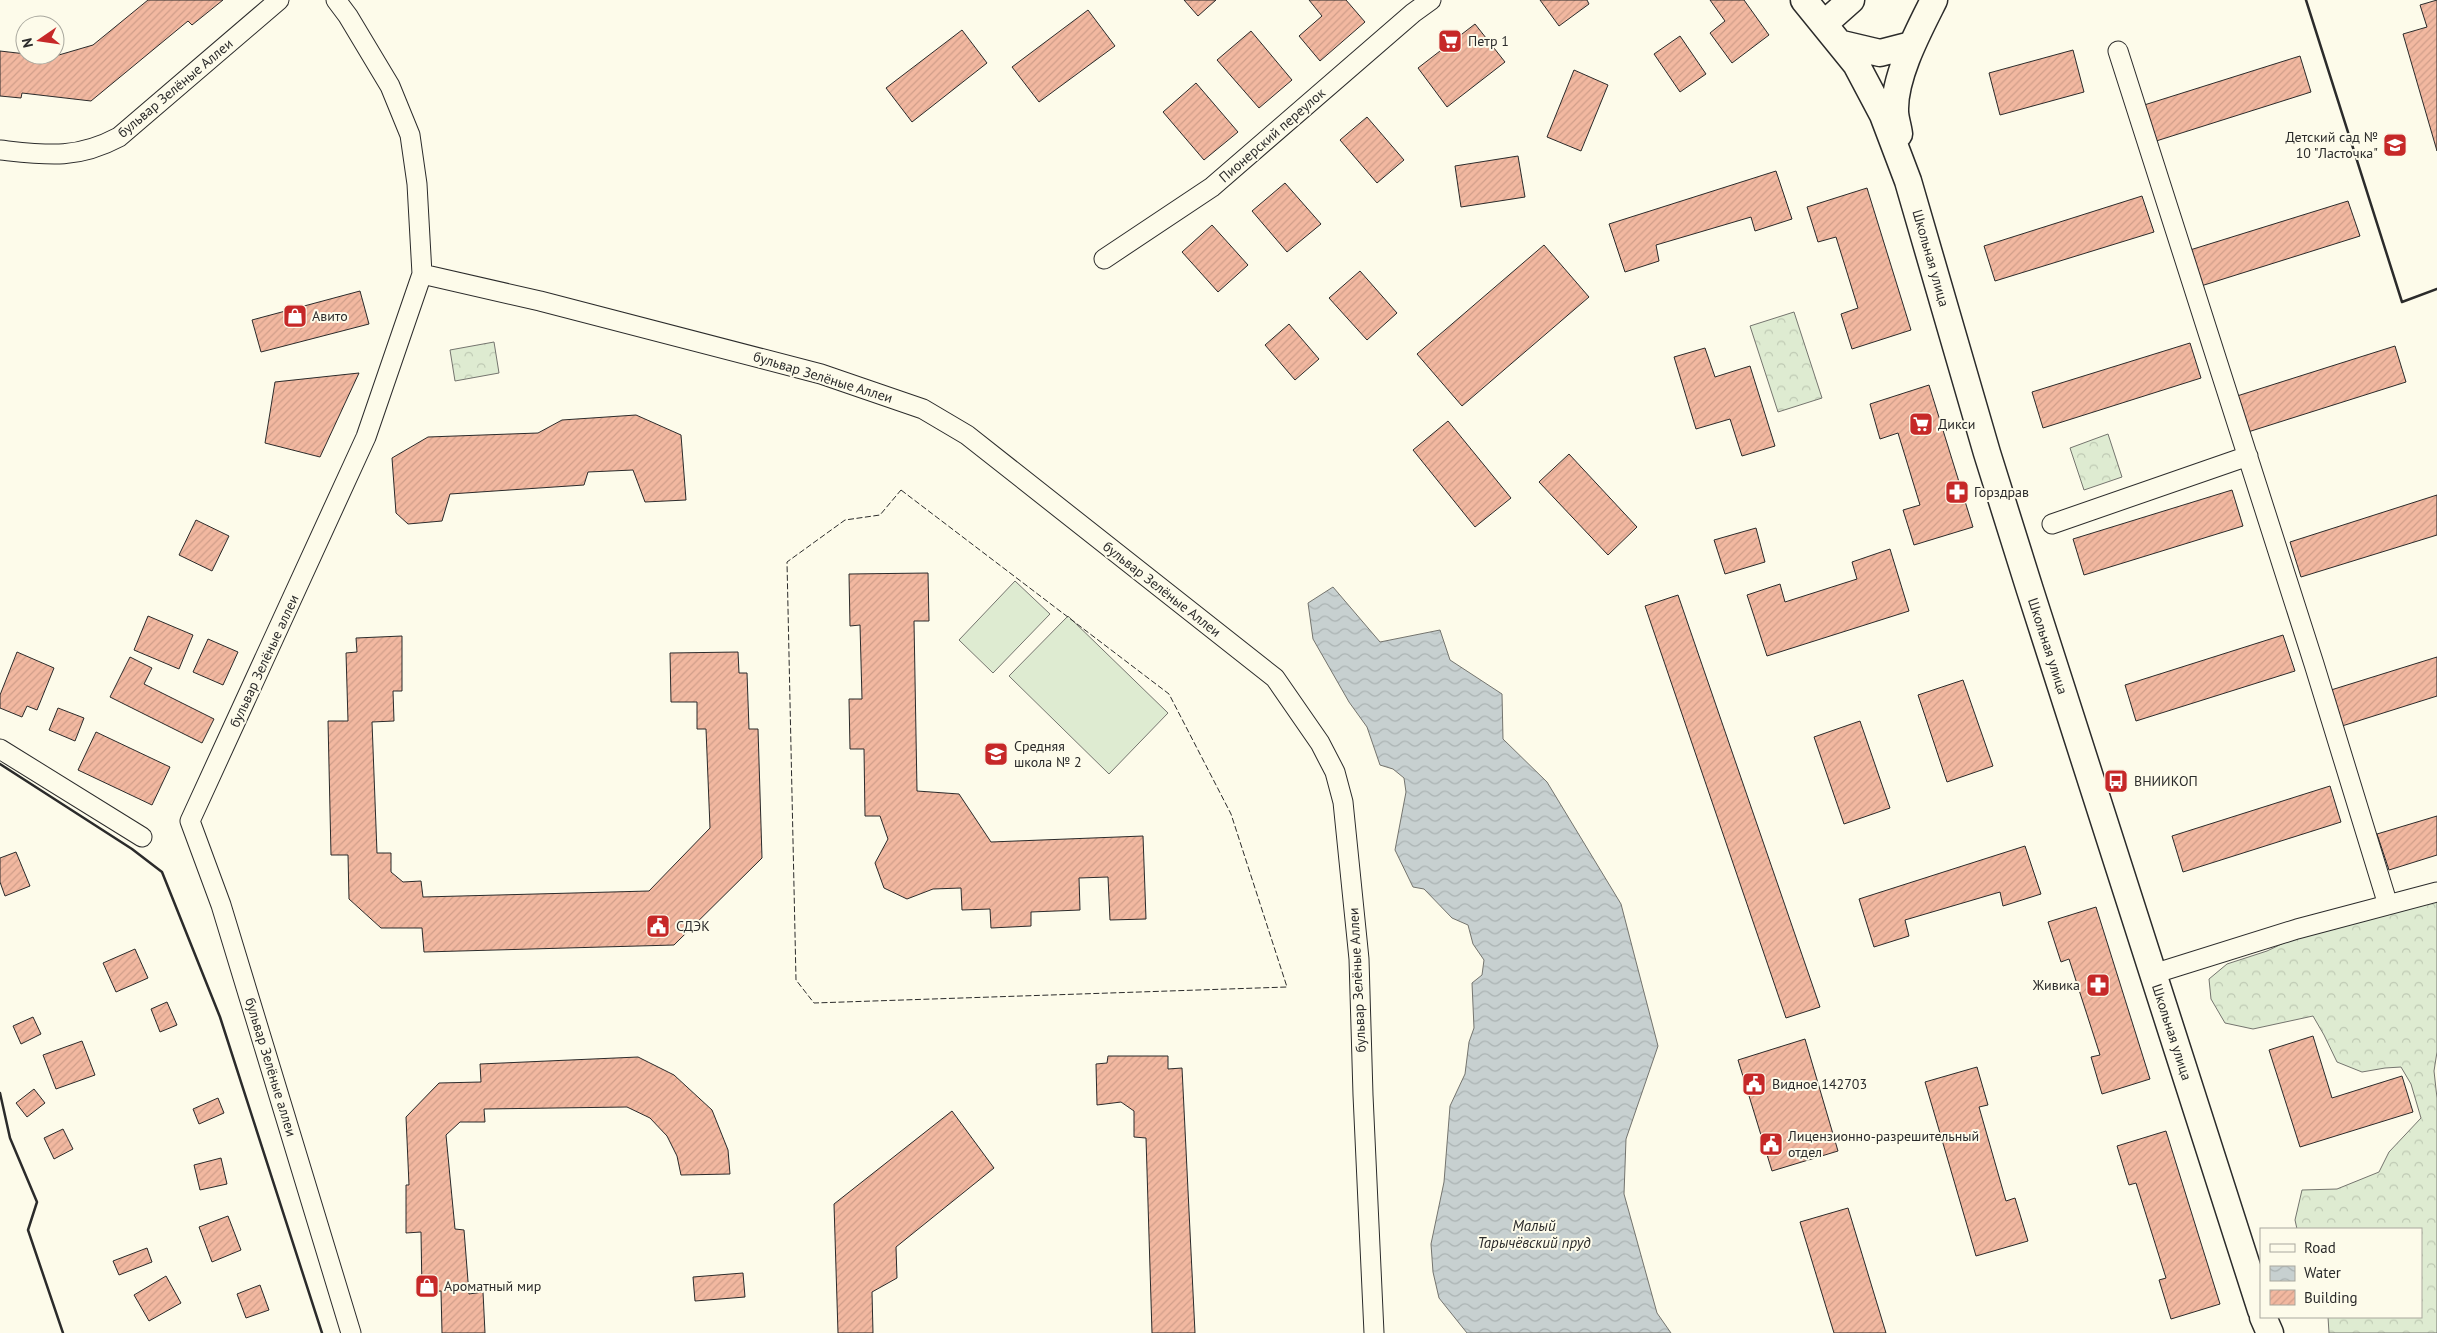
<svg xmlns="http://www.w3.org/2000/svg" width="2437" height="1333" font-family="'PT Sans',sans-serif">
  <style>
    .forest { fill: url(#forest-crowns); stroke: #74746e }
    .pitch { fill: #deebd1; stroke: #74746e }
    .water { fill: url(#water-waves); stroke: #74746e }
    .building { fill: url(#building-hatch); stroke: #2b2b2b }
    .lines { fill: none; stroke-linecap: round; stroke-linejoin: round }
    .street-casing { stroke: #2b2b2b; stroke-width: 21 }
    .secondary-casing { stroke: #2b2b2b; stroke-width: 29 }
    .street { stroke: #fdfbea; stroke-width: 19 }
    .secondary { stroke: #fdfbea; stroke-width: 26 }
    .fence { stroke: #2b2b2b; stroke-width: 1; stroke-dasharray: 6 2.5; stroke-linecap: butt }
    .wall { stroke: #2b2b2b; stroke-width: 2.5 }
    .labels { text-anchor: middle; stroke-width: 4; stroke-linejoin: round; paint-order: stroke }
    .poi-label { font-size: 14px; fill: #2b2b2b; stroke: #fdfbea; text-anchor: start }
    .street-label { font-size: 14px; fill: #2b2b2b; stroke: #fdfbea }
    .water-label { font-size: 15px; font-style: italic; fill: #2b2b2b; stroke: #fdfbea }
  </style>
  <defs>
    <pattern id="forest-crowns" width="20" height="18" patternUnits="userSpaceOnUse" patternTransform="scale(1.25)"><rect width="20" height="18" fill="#deebd1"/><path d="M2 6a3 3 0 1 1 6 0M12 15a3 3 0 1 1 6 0" fill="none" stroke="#bfcab4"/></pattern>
    <pattern id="water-waves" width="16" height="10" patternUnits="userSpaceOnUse" patternTransform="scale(1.25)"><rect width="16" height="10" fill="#c7d0d0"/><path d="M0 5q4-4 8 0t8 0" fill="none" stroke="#abb3b3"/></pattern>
    <pattern id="building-hatch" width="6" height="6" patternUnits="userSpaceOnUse" patternTransform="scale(1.25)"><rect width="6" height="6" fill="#f2b8a0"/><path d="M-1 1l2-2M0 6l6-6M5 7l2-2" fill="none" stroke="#d09e8a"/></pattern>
  </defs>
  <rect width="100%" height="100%" fill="#fdfbea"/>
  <path class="forest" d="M1794,312L1822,398L1778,412L1750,326Z
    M494,342L499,373L455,381L450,350Z
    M2108,434L2122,477L2084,490L2070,448Z
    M2437,898V1052L2434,1071L2437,1098V1333H2329L2328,1317H2421V1229H2297L2295,1220L2302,1190L2337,1189L2379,1172L2389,1152L2421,1118L2411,1084L2401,1067L2385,1068L2362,1072L2337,1062L2324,1035L2313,1016L2253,1029L2225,1023L2211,999L2209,979L2227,964L2267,951L2292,939Z"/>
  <path class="pitch" d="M1015,581L1050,614L993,673L959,640Z
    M1068,616L1168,713L1109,774L1009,676Z"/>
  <path class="water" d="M1333,587L1380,642L1440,630L1450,660L1502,694L1503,739L1547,782L1621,904L1658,1046L1626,1139L1624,1194L1657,1313L1671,1333H1467L1439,1298L1433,1272L1431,1244L1444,1182L1450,1106L1465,1074L1469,1042L1474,1028L1472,983L1482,975L1484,960L1473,944L1468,925L1452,918L1424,889L1413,887L1395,850L1406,792L1404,778L1393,769L1380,765L1367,727L1349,702L1313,639L1308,603Z"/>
  <path class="building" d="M148,0H223L192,25L188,21L91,101L22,93L21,98L0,96V51L52,57L93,45Z
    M1184,0H1216L1198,16Z
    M1309,0H1346L1365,22L1320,61L1299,36L1322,16Z
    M1540,0H1587L1589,4L1559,26Z
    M1710,0H1744L1769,35L1732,63L1710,33L1725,21Z
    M2437,0V151L2403,34L2427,27L2420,5Z
    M1088,10L1115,46L1039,102L1012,67Z
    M1475,24L1505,62L1447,107L1418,68Z
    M962,30L987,63L912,122L886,88Z
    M1251,31L1292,80L1259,108L1217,60Z
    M1680,36L1706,74L1680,92L1654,54Z
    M2073,50L2084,92L2000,115L1989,73Z
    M2300,56L2311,92L2153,142L2141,106Z
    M1574,70L1608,85L1581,151L1547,137Z
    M1196,83L1238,132L1204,160L1163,112Z
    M1367,117L1404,160L1377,183L1340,140Z
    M1518,156L1525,197L1461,207L1455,166Z
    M1776,171L1792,219L1755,231L1751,217L1656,245L1659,261L1625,272L1609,224Z
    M1285,183L1321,224L1287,252L1252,211Z
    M1867,188L1911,330L1852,349L1841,314L1858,308L1836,237L1818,242L1807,207Z
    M2142,196L2154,232L1995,281L1984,246Z
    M2348,201L2360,236L2201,286L2190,250Z
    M1212,225L1248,265L1218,292L1182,252Z
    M1544,245L1589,297L1462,406L1417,354Z
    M1360,271L1397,313L1367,340L1329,298Z
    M360,291L369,324L261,352L252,320Z
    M1289,324L1319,359L1295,380L1265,345Z
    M2190,343L2201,378L2043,428L2032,392Z
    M2395,346L2406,382L2248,432L2237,396Z
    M1705,348L1715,377L1750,366L1775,446L1742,456L1730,419L1696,429L1674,357Z
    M359,373L320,457L265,443L275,382Z
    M1929,385L1973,527L1914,545L1903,510L1920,505L1898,433L1880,439L1870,404Z
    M636,415L681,435L686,500L645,502L633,470L588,472L584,485L450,494L442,521L408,524L396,513L392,458L428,437L538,433L562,420Z
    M1448,421L1511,498L1475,527L1413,450Z
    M1569,454L1637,527L1608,555L1539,482Z
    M2232,490L2243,526L2084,575L2073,539Z
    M2437,495V535L2301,577L2290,542Z
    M196,520L229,536L212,571L179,555Z
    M1756,528L1765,562L1725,574L1714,540Z
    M1890,549L1909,611L1767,656L1747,595L1780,584L1785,602L1857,579L1852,562Z
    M928,573L929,621H914L917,791L959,794L991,842L1143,836L1146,919L1110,920L1108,877L1079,878L1080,910L1031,912V926L991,928L990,909L962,910L961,888L933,889L907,899L884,888L875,863L888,839L880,816H865L864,749H850L849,699H862L860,625L850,626L849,574Z
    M1678,595L1820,1007L1786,1018L1645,606Z
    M148,616L193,635L179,669L134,650Z
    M2283,635L2295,671L2136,721L2125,685Z
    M402,636V691H393L394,721L372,722L377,853H391V872L403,882L421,881L423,897L649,891L710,828L706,729H697V702H671L670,653L738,652L739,673H747L749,729H758L762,858L674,945L424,952L422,928H381L349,899L348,855H331L328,721H348L346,653L357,652L356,638Z
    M208,639L238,652L223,685L193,672Z
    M17,652L54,668L37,710L27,706L22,717L0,708V695Z
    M130,657L152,668L144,684L214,719L202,743L110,697Z
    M2437,657V696L2342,726L2331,690Z
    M1963,680L1993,766L1947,782L1918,695Z
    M58,708L84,718L75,741L49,730Z
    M1860,721L1890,808L1844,824L1814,737Z
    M96,732L170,767L152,805L78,770Z
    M2330,786L2341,822L2183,872L2172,836Z
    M2437,816V855L2389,870L2377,834Z
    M2025,846L2041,894L2003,906L2000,892L1905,920L1909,936L1874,947L1859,899Z
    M16,852L30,886L5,896L0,882V858Z
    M2096,907L2150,1079L2102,1094L2091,1057L2100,1055L2069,959L2061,962L2048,922Z
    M135,949L148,978L116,992L103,963Z
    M167,1002L177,1025L160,1032L151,1009Z
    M33,1017L41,1034L21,1044L13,1026Z
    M2313,1036L2332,1098L2402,1076L2413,1112L2300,1147L2269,1050Z
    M1805,1039L1838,1151L1772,1171L1738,1060Z
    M82,1041L95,1075L56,1089L43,1055Z
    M1108,1056H1168V1069L1182,1068L1195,1333H1152L1146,1138L1134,1137V1111L1121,1102L1097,1105L1096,1064L1107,1063Z
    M638,1057L674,1075L712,1110L728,1150L730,1174L681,1175L677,1156L667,1136L650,1118L627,1107L484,1109L485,1122H460L446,1135L455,1229L464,1230L469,1294L483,1292L485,1333H442L441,1291L422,1292L421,1232L406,1233V1185H409L406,1117L439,1083L481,1082L480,1064Z
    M1977,1067L1988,1105L1979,1107L2006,1201L2015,1198L2028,1241L1976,1256L1925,1082Z
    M34,1089L45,1103L27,1117L16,1103Z
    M218,1098L224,1113L199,1124L193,1109Z
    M952,1111L994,1168L896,1247L897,1278L872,1292L873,1333H838L834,1204Z
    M63,1129L73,1149L54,1159L44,1138Z
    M2166,1131L2220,1304L2171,1319L2159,1280L2166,1278L2136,1183L2129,1185L2117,1146Z
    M221,1158L227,1184L200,1190L194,1165Z
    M1848,1208L1886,1333H1834L1800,1222Z
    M228,1216L241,1250L212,1262L199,1227Z
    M147,1248L152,1262L119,1275L113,1261Z
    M743,1273L745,1297L695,1301L693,1277Z
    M166,1276L181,1303L149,1321L134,1295Z
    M260,1285L269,1310L246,1318L237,1294Z"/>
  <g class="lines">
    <g class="street-casing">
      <path id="street" d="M336,0L348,16L390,86L410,135L417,184L422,274L366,437L190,821L221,905L351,1333
        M2118,51L2314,664L2388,905
        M0,150C46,155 76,160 119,137L279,0
        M1104,259L1212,187L1413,13L1431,0
        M422,274L540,301L821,374L923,409L967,435L1275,678L1320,743L1335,772L1343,802L1359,959L1363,1095L1374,1333
        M2052,524L2248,456
        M0,749L142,837
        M2153,974L2297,929L2437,892"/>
    </g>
    <g class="secondary-casing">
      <path id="secondary" d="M1804,0L1856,64L1883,115L1908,181L1987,453L2030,590L2261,1310
        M1824,24L1851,0
        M1842,44L1880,53L1911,45
        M1899,134C1898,126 1895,118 1895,111C1894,76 1919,30 1934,0
        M2263,1317L2270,1333"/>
    </g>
    <use href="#street" class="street"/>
    <use href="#secondary" class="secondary"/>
    <path class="fence" d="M901,490L1169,694L1231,814L1287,987L814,1003L796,980L787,562L845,520L880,515Z"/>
    <path class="wall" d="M2306,0L2402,302L2437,289
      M0,764L132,849L162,872L220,1017L322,1333
      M0,1093L10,1138L37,1202L28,1230L63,1333"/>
  </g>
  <defs>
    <g id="supermarket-square" transform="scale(1.25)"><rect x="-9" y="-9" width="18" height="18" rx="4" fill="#c62828" stroke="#fdfbea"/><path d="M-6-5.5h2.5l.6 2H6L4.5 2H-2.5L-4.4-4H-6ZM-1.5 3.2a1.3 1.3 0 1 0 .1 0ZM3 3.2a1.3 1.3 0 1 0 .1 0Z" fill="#fff"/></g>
    <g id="school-square" transform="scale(1.25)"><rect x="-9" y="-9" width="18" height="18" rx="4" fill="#c62828" stroke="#fdfbea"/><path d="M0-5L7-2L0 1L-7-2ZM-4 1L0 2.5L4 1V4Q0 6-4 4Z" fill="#fff"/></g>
    <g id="shop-square" transform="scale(1.25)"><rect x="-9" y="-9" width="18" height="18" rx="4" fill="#c62828" stroke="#fdfbea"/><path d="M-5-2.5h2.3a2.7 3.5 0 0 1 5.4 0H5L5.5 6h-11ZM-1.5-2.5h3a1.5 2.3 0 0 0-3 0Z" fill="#fff"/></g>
    <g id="pharmacy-square" transform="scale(1.25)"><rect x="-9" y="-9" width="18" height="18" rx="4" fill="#c62828" stroke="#fdfbea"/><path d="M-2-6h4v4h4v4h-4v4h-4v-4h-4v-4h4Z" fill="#fff"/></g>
    <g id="bus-square" transform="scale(1.25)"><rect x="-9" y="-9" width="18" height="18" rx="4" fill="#c62828" stroke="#fdfbea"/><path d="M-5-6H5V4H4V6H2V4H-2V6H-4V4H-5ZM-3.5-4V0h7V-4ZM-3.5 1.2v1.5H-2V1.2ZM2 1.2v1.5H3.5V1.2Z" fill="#fff"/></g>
    <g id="civic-square" transform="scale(1.25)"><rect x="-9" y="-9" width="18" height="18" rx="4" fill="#c62828" stroke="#fdfbea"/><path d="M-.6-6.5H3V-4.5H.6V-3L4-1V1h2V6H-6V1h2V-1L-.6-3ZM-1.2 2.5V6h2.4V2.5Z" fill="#fff"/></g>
  </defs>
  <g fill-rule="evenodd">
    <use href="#supermarket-square" x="1450" y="41"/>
    <use href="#school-square" x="2395" y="145"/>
    <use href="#shop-square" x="295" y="316"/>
    <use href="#supermarket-square" x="1921" y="424"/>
    <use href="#pharmacy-square" x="1957" y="492"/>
    <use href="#school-square" x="996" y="754"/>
    <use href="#bus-square" x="2116" y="781"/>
    <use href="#civic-square" x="658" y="926"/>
    <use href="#pharmacy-square" x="2098" y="985"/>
    <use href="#civic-square" x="1754" y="1084"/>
    <use href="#civic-square" x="1771" y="1144"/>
    <use href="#shop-square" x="427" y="1286"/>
  </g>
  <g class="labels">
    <g class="poi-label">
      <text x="1468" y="46">Петр 1</text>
      <text x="2378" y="142" text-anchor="end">Детский сад №<tspan x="2378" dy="16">10 "Ласточка"</tspan></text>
      <text x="312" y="321">Авито</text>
      <text x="1938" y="429">Дикси</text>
      <text x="1974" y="497">Горздрав</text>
      <text x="1014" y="751">Средняя<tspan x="1014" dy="16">школа № 2</tspan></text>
      <text x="2134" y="786">ВНИИКОП</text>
      <text x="676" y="931">СДЭК</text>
      <text x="2080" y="990" text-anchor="end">Живика</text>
      <text x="1772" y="1089">Видное 142703</text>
      <text x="1788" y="1141">Лицензионно-разрешительный<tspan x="1788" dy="16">отдел</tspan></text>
      <text x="444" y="1291">Ароматный мир</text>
    </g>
    <g class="street-label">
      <text transform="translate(175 88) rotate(-40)" y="5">бульвар Зелёные Аллеи</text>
      <text transform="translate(1272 135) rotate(-41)" y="5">Пионерский переулок</text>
      <text transform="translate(1931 258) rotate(74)" y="5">Школьная улица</text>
      <text transform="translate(823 377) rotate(17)" y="5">бульвар Зелёные Аллеи</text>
      <text transform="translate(1162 589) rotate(38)" y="5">бульвар Зелёные Аллеи</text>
      <text transform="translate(2048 646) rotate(72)" y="5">Школьная улица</text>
      <text transform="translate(264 661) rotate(-65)" y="5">бульвар Зелёные аллеи</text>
      <text transform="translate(1357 980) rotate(-93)" y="5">бульвар Зелёные Аллеи</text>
      <text transform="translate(2172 1032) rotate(72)" y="5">Школьная улица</text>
      <text transform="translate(271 1067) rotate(73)" y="5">бульвар Зелёные аллеи</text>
    </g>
    <g class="water-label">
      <text x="1534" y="1231">Малый<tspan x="1534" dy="17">Тарычёвский пруд</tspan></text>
    </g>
  </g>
  <rect x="2260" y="1228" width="162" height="90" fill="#fdfbea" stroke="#a9a89e"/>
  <rect x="2270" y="1244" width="25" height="8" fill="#fdfbea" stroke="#a9a89e"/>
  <text x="2304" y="1253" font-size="15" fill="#2b2b2b">Road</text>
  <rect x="2270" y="1266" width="25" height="15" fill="url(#water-waves)" stroke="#a9a89e"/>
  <text x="2304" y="1278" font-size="15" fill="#2b2b2b">Water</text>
  <rect x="2270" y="1290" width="25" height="15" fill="url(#building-hatch)" stroke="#a9a89e"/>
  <text x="2304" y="1303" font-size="15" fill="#2b2b2b">Building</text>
  <g transform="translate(40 40) rotate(257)"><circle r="24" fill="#fdfbea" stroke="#a9a89e"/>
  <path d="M0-4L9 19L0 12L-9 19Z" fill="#c62828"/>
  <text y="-8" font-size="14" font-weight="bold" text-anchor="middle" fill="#2b2b2b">N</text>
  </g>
</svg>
